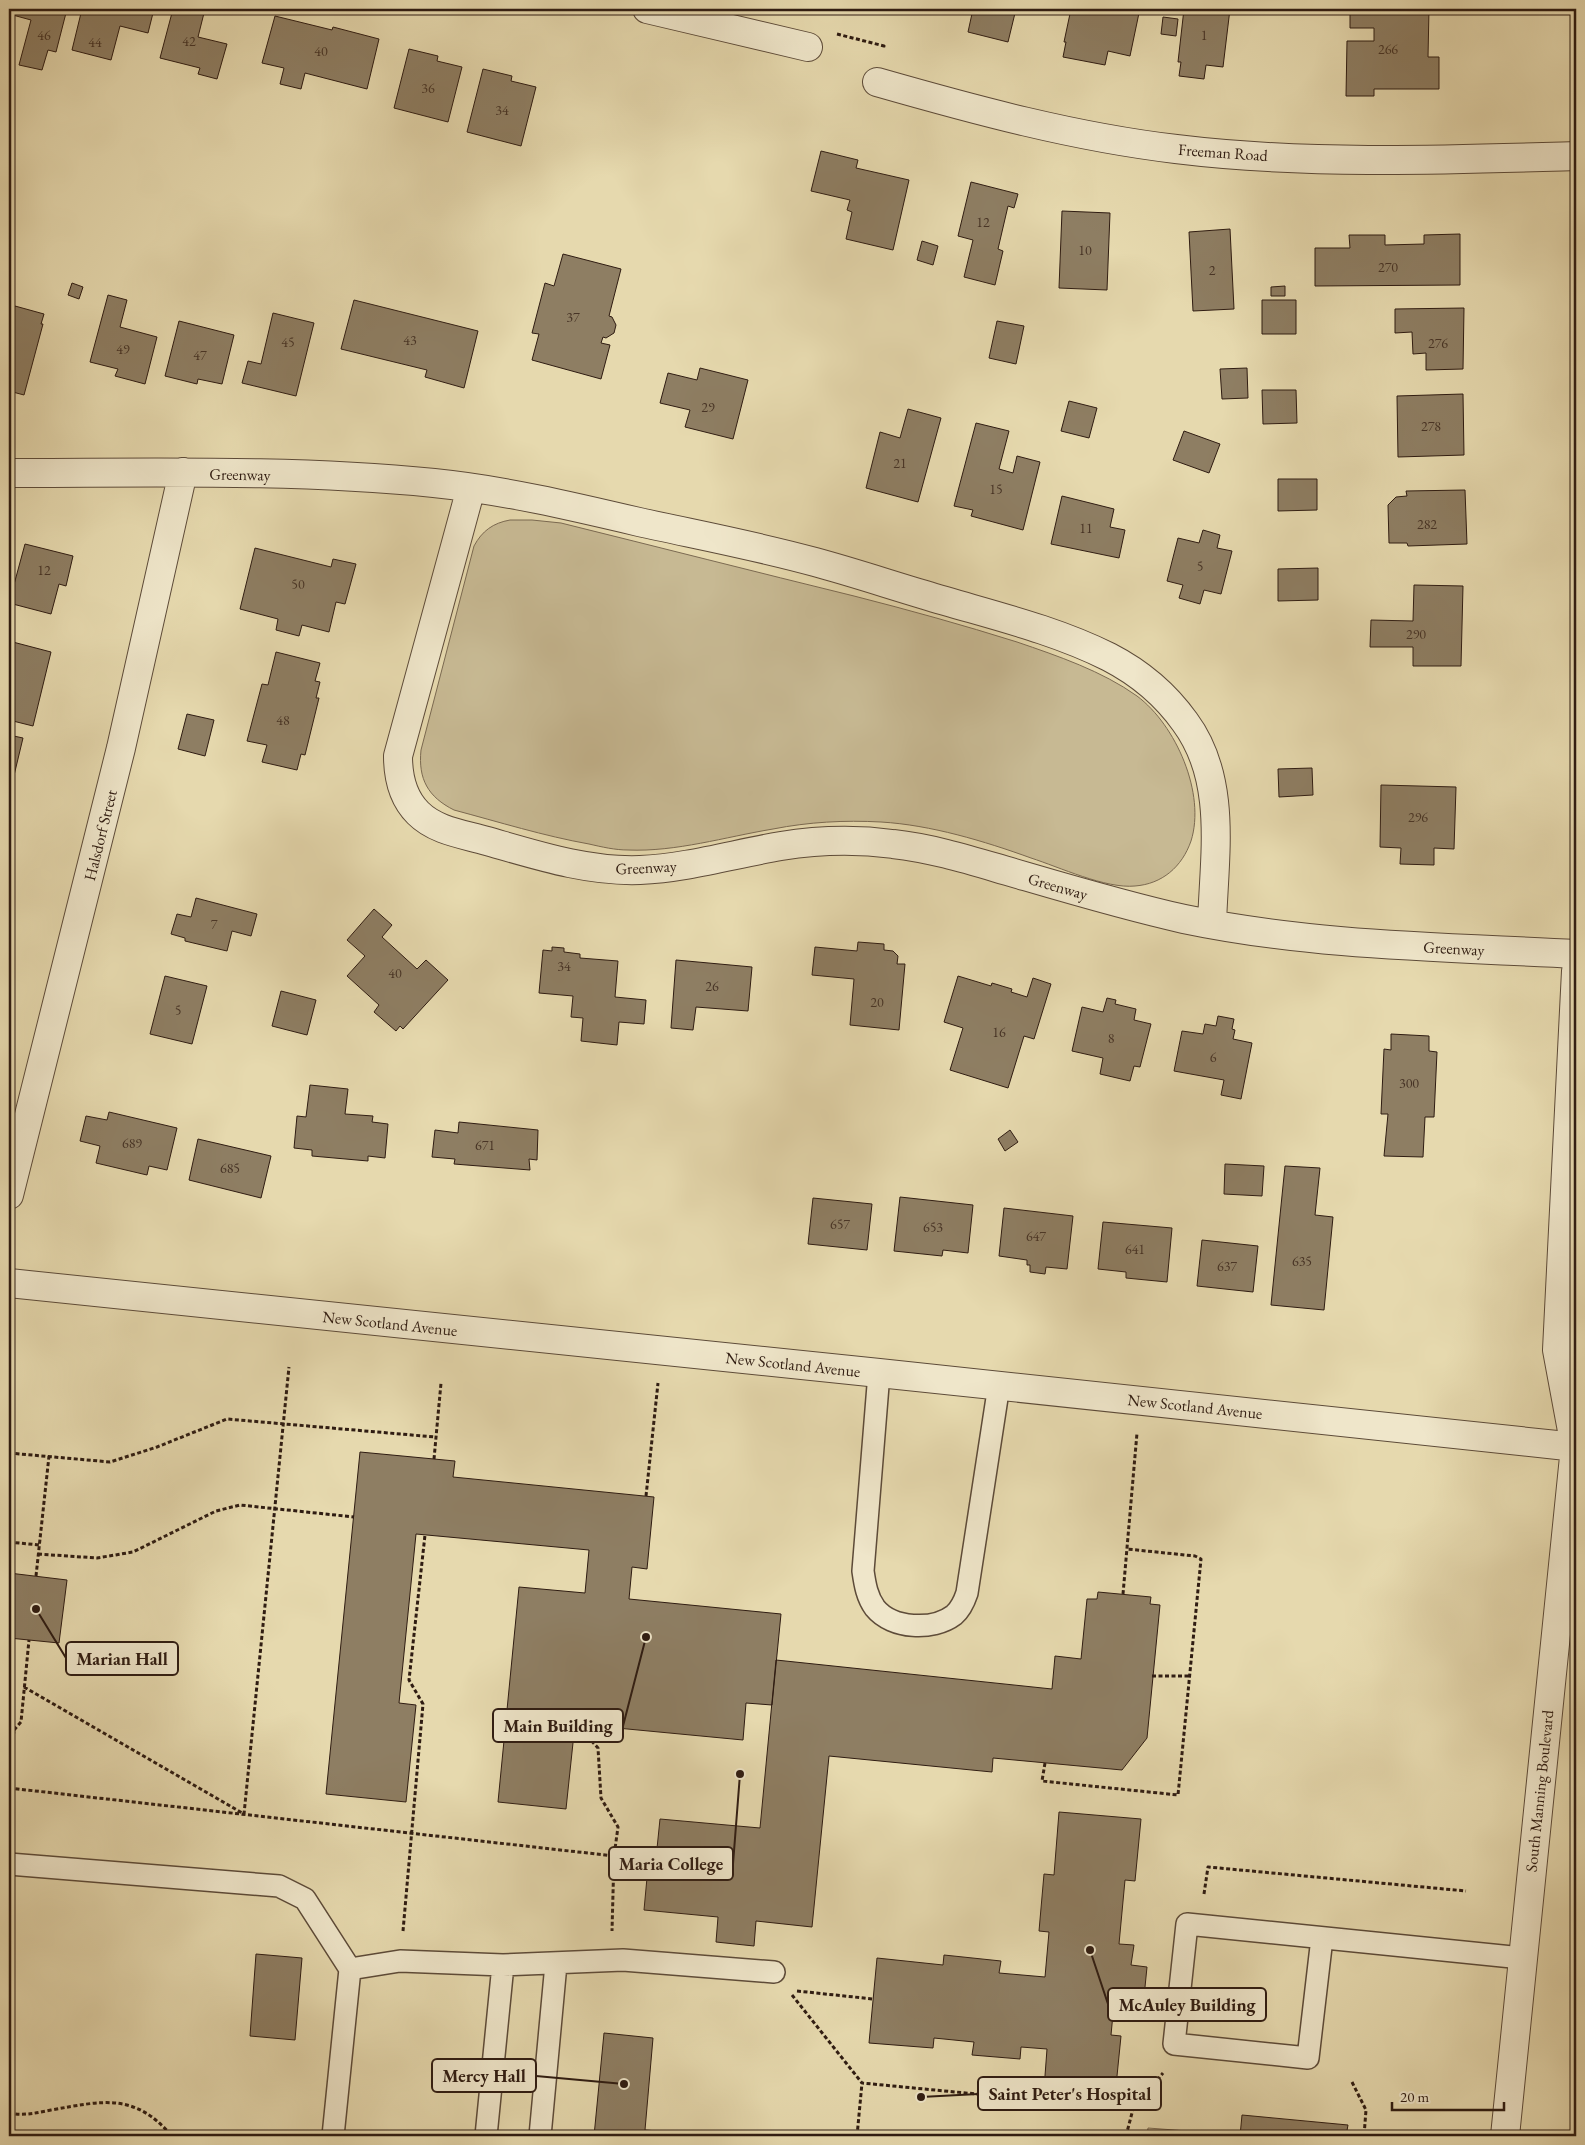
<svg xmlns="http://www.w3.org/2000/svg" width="1585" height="2145" font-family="'EB Garamond',serif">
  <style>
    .green { fill: #c7b993; stroke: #7b6a52 }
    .building { fill: #8e7e63; stroke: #2f1c12 }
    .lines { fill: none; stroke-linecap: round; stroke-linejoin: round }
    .service-casing { stroke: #5d4b39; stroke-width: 24 }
    .minor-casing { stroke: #5d4b39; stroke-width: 30 }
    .tertiary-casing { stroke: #5d4b39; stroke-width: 30 }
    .path { stroke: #2f1c12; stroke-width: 3; stroke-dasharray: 4 2.5; stroke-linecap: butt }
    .service { stroke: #efe6ca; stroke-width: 21 }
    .minor { stroke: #efe6ca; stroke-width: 28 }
    .tertiary { stroke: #efe6ca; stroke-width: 28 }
    .labels { text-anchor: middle; stroke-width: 4; stroke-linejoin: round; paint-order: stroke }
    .number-label { font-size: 14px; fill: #473426 }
    .street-label { font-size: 16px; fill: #2f1c12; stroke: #efe6ca }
    .leader { fill: none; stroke: #2f1c12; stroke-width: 2 }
    .callout-dot { fill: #2f1c12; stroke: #efe6ca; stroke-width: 2 }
    .callout { fill: #efe6ca; stroke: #2f1c12; stroke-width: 2 }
    .callout-label { font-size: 18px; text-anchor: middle; font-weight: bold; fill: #2f1c12 }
  </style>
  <rect width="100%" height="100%" fill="#e6d9ae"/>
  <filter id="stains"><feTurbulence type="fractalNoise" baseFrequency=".004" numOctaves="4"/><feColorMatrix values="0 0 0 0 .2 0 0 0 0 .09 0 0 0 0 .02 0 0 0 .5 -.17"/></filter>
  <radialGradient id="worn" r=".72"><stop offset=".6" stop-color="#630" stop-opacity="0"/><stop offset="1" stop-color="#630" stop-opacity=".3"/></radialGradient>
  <path class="green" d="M510,520H532L561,523C658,547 756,572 854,596C909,610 963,625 1017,642C1058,656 1102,671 1137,696C1176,725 1206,794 1191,841C1182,867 1162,884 1135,886C1106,889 1059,867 1031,858C984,841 931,825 881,822C844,820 809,822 773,829C725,837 676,852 628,850C615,850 602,847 589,844C544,836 499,822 454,810C428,797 418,779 421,750L474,546C482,531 493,523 510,520Z
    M1148,2128L1240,2135L1147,2136Z"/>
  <path class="building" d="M9,9H67L56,52L48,50L42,70L19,65L31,20L9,14Z
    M82,9L101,12L102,9H154L148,33L120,26L111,60L72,50Z
    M173,9H205L198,37L227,44L217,79L198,74L200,68L160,58Z
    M973,9H1016L1008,42L968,32Z
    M1071,9H1122L1139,13L1130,56L1108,51L1105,65L1063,57L1066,42H1064Z
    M1184,9H1230L1223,67L1206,65L1204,79L1179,76L1181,62H1178Z
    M1350,9H1429L1428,57H1439V89H1374V96H1346L1347,41H1374V28H1350Z
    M275,16L332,30L333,27L379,39L367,89L305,73L301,89L280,84L284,68L262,63Z
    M1163,17L1178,19L1176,36L1161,34Z
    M409,49L438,56L437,61L462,67L448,122L394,108Z
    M483,69L512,76L511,81L536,87L521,146L467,132Z
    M821,151L858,160L856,168L909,180L893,250L846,239L852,212L847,210L850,200L811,191Z
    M971,182L1018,194L1014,208L1008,206L998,249L1003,251L995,285L964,277L973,240L958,236Z
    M1062,211L1110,213L1107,290L1059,288Z
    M1230,229L1234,309L1193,311L1189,232Z
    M1460,234V285L1315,286V248H1350L1349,235H1385V245L1424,244V235Z
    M922,241L938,246L933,265L917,260Z
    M563,254L621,269L609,316L612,317L616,325L614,333L606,338L603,337L601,343L610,345L601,379L532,360L539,334L532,333L545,283L554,286Z
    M72,283L83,287L79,299L68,295Z
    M1285,286V296H1271V287Z
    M108,295L127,300L120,327L157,337L145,384L115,376L118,369L90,362Z
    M354,300L478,331L464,388L425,377L427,370L341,349Z
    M1262,300H1296V334H1262Z
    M15,306L44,314L41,324H43L24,395L9,391V316H12Z
    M1464,308L1463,369L1426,370V353L1413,354L1412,332L1395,333V309Z
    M273,313L314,323L296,396L242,383L248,361L261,364Z
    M179,321L234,335L222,384L198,379L197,384L165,376Z
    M997,321L1024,326L1016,364L989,358Z
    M700,368L748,380L733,439L685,427L690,410L660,403L668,373L697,380Z
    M1247,368L1248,398L1222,399L1220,369Z
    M1262,390H1296L1297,423L1263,424Z
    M1463,394L1464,455L1398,457L1397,396Z
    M1069,401L1097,408L1089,438L1061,431Z
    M908,409L941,418L918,502L866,488L880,432L900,438Z
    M976,423L1009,431L999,469L1013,473L1017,456L1040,462L1023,530L971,516L973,510L954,506Z
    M1184,431L1220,444L1209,473L1173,460Z
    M1278,479H1317V510L1278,511Z
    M1465,490L1467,544L1408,546L1407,543H1389L1388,505L1396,497L1407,496L1406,491Z
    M1062,496L1114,509L1110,527L1125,530L1119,558L1051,544Z
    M1203,530L1220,535L1217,548L1232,551L1221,594L1204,590L1200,604L1179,598L1183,585L1167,581L1178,538L1199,543Z
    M25,544L73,556L66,586L59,584L51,614L9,603Z
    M255,548L331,567L333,559L356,564L345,604L336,602L329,632L302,625L299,636L276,630L278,619L240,609Z
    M1318,568V600L1278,601V569Z
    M1414,585L1463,586L1461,666H1413V647H1370L1371,620L1413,621Z
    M9,641L51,652L33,726L9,720Z
    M276,652L320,663L315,681L320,682L316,698H319L305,755L301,754L297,770L262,762L267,745L247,741L262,684L268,685Z
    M187,714L214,720L205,756L178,749Z
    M9,735L23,738L11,788H9Z
    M1312,768L1313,795L1279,797L1278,769Z
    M1381,785L1456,787L1454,849L1434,848V865L1400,864L1401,848L1380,847Z
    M196,898L257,914L251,936L232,931L227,951L185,941V938L171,934L177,914L191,917Z
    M374,909L392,925L382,937L417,969L426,960L448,980L403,1029L400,1026L396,1031L374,1012L379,1005L347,976L365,956L347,940Z
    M858,942L884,944V950L893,951L898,956L897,964H905L899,1030L850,1025L854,979L812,975L815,947L857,951Z
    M552,947L564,948V952L580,954V958L618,961L615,997L646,1000L644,1024L619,1022L617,1045L581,1041L583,1018L571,1017L573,996L539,993L543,950L552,951Z
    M676,960L752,967L748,1011L696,1007L693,1030L671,1028Z
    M165,976L207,986L192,1044L150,1034Z
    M958,976L991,986L992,983L1012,989L1011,992L1027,997L1033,978L1051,984L1034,1039L1024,1036L1008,1088L950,1070L963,1028L944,1022Z
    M281,991L316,1000L307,1035L272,1026Z
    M1107,998L1116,1000L1115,1004L1136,1009L1134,1020L1151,1024L1140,1067L1134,1066L1130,1081L1100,1074L1103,1058L1072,1051L1082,1007L1103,1012Z
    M1218,1016L1234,1019L1232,1029L1235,1030L1233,1039L1252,1043L1241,1099L1221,1095L1224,1080L1174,1071L1182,1031L1203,1034L1205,1024L1216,1026Z
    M1391,1034L1429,1036V1051L1437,1052L1434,1117H1425L1423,1157L1384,1156L1388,1114H1381L1384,1049L1391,1050Z
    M310,1085L348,1089L345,1114L373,1116L372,1122L388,1124L385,1158L368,1156V1161L312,1156V1150L294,1148L297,1116L306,1117Z
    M109,1112L177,1128L167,1170L149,1166L147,1175L96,1163L100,1146L80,1141L86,1116L107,1120Z
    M459,1122L538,1130L537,1160L529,1159L530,1170L454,1164L455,1159L432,1157L435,1130L458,1133Z
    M1010,1130L1018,1142L1005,1151L998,1139Z
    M198,1139L271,1156L261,1198L189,1180Z
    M1225,1164L1264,1166L1262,1196L1224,1194Z
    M1285,1166L1320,1168L1315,1215L1333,1217L1324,1310L1271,1305Z
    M900,1197L973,1205L968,1253L943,1250L942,1256L894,1251Z
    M813,1198L872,1204L867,1250L808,1244Z
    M1004,1208L1073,1216L1067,1269L1046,1267L1045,1274L1030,1272V1265H1027V1260L999,1256Z
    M1103,1222L1172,1228L1167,1282L1126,1278V1272L1098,1269Z
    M1202,1240L1258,1246L1253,1292L1197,1286Z
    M360,1452L455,1461L453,1477L654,1497L647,1569L632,1567L629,1599L781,1614L772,1705L746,1703L743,1740L575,1724L566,1809L498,1802L519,1587L585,1593L589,1550L416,1534L399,1703L416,1705L406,1802L326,1794Z
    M9,1573L67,1580L59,1643L9,1638Z
    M1098,1592L1151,1597L1150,1604L1160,1605L1147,1738L1122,1770L993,1758L992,1772L829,1756L812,1927L756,1921L754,1946L716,1942L718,1917L644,1910L648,1867L655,1868L660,1819L760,1828L776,1660L1052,1689L1055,1656L1081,1659L1087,1599H1097Z
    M1059,1812L1141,1819L1135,1881L1125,1880L1119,1944L1134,1945L1131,1965L1147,1967L1144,1997L1129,1996L1127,2016L1113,2014L1111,2035L1121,2036L1115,2096L1044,2089L1047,2049L1021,2047L1020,2059L972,2055L974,2042L934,2038L933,2048L869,2043L877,1958L943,1965L944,1955L1001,1961L999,1973L1045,1977L1049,1932L1039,1931L1044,1874L1054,1875Z
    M256,1954L302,1958L295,2040L250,2036Z
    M604,2033L653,2038L645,2130L685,2133L684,2136H594Z
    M1242,2115L1348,2125L1346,2136H1240Z"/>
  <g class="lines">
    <g class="service-casing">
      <path id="service" d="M879,1373L863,1571C865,1585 867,1597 875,1608C892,1629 933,1631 954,1615C961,1609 964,1602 967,1593L999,1385
        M9,1864L279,1886L305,1899L350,1969L333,2136
        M1322,1938L1308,2058L1174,2044L1187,1924L1522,1958
        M503,1965L623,1960L774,1972
        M350,1969L400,1961L503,1965L486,2136
        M540,2136L556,1964"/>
    </g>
    <g class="minor-casing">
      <path id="minor" d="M647,9L808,47
        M877,82C975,110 1074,137 1176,149C1306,165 1445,160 1576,156
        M9,473C150,473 293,469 434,483C503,490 571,506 639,522C698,535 757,546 815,562C852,572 888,584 925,595C987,614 1051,628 1109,657C1140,673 1165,694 1185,722C1228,780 1214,856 1212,924
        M471,488L398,756C398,777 402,797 418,813C436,831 463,834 487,841C536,855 588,872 640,870C687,868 734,854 781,846C818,840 856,839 893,844C929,848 963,858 997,868C1059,886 1121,905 1184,919C1313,946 1445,947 1576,954
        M9,1195L121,748L183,472"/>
    </g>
    <g class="tertiary-casing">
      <path id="tertiary" d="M9,1283L879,1373L1576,1447
        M1505,2136L1575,1447L1557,1350L1576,971"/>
    </g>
    <path class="path" d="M837,34L884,46L883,49
      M9,1453L110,1462L157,1447L227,1419L435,1437
      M434,1459L441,1383
      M646,1496L658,1383
      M9,1542L39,1545
      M38,1554L97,1558L133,1552L216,1511L240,1505L354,1517
      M36,1576L49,1456
      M1123,1594L1137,1433
      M1152,1676H1190
      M24,1687L244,1814L289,1367
      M9,1729L14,1730L9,1778
      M14,1730L21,1722L29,1640
      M587,1736L598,1748L601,1798L618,1827L614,1856L612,1931
      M1045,1763L1042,1781L1178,1795L1201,1559L1195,1556L1127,1549
      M9,1788L614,1856
      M1204,1894L1208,1867L1466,1891
      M403,1931L423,1704L409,1680L425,1535
      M797,1991L873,1999
      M792,1995L862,2083L1133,2109L1163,2073
      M1352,2082L1366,2110L1364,2136
      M9,2113C24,2116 36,2113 51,2110C103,2101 134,2092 172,2136
      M857,2136L862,2083
      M1126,2136L1133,2109"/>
    <use href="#service" class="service"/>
    <use href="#minor" class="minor"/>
    <use href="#tertiary" class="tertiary"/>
  </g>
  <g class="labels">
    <g class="number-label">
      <text x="44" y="40">46</text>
      <text x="1204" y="40">1</text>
      <text x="189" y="46">42</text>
      <text x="95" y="47">44</text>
      <text x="1388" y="54">266</text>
      <text x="321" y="56">40</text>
      <text x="428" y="93">36</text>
      <text x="502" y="115">34</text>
      <text x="983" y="227">12</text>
      <text x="1085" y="255">10</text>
      <text x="1388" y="272">270</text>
      <text x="1212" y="275">2</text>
      <text x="573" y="322">37</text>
      <text x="410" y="345">43</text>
      <text x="288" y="347">45</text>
      <text x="1438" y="348">276</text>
      <text x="123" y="354">49</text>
      <text x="200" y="360">47</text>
      <text x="708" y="412">29</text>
      <text x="1431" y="431">278</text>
      <text x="900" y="468">21</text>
      <text x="996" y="494">15</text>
      <text x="1427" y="529">282</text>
      <text x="1086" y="533">11</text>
      <text x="1200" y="571">5</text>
      <text x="44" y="575">12</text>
      <text x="298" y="589">50</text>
      <text x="1416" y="639">290</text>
      <text x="283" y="725">48</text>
      <text x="1418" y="822">296</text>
      <text x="214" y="929">7</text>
      <text x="564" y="971">34</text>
      <text x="395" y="978">40</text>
      <text x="712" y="991">26</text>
      <text x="877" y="1007">20</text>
      <text x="178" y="1015">5</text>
      <text x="999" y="1037">16</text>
      <text x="1111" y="1043">8</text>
      <text x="1213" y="1062">6</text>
      <text x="1409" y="1088">300</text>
      <text x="132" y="1148">689</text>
      <text x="485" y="1150">671</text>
      <text x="230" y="1173">685</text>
      <text x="840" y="1229">657</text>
      <text x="933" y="1232">653</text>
      <text x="1036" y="1241">647</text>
      <text x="1135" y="1254">641</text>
      <text x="1302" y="1266">635</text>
      <text x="1227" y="1271">637</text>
    </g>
    <g class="street-label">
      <text transform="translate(1223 152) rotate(4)" y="6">Freeman Road</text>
      <text transform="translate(240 474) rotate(1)" y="6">Greenway</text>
      <text transform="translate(100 835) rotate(-76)" y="6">Halsdorf Street</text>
      <text transform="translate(646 867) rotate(-3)" y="6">Greenway</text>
      <text transform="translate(1058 886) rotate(16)" y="6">Greenway</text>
      <text transform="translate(1454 948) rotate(3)" y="6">Greenway</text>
      <text transform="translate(390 1323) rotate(6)" y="6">New Scotland Avenue</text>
      <text transform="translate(793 1364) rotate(6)" y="6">New Scotland Avenue</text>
      <text transform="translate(1195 1406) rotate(6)" y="6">New Scotland Avenue</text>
      <text transform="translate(1539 1791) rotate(-84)" y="6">South Manning Boulevard</text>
    </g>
  </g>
  <path class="leader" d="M36 1609L66 1658M646 1637L623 1726M740 1774L733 1864M1090 1950L1108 2004M624 2084L536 2076M921 2097L978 2094"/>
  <g class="callout-dot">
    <circle cx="36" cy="1609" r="5"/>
    <circle cx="646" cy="1637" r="5"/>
    <circle cx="740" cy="1774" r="5"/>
    <circle cx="1090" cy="1950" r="5"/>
    <circle cx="624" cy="2084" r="5"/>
    <circle cx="921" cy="2097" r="5"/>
  </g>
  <g class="callout">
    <rect x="66" y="1642" width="112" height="33" rx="5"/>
    <rect x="493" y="1709" width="130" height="33" rx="5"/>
    <rect x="609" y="1847" width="124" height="33" rx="5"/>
    <rect x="1108" y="1988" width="158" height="33" rx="5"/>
    <rect x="432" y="2059" width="104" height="33" rx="5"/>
    <rect x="978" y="2077" width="183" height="33" rx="5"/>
  </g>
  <g class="callout-label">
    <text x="122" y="1665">Marian Hall</text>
    <text x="558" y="1732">Main Building</text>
    <text x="671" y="1870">Maria College</text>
    <text x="1187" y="2011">McAuley Building</text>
    <text x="484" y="2082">Mercy Hall</text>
    <text x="1070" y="2100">Saint Peter's Hospital</text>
  </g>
  <rect width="1585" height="2145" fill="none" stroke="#e6d9ae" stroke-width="30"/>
  <rect x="10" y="10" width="1565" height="2125" fill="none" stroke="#2f1c12" stroke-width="2.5"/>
  <rect x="15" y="15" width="1555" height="2115" fill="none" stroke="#2f1c12"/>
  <path d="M1392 2102v8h112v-8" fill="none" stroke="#2f1c12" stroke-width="2.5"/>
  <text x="1400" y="2102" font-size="15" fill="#2f1c12" stroke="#efe6ca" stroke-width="4" paint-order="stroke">20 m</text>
  <rect width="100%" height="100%" filter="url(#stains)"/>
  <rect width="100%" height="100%" fill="url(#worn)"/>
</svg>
